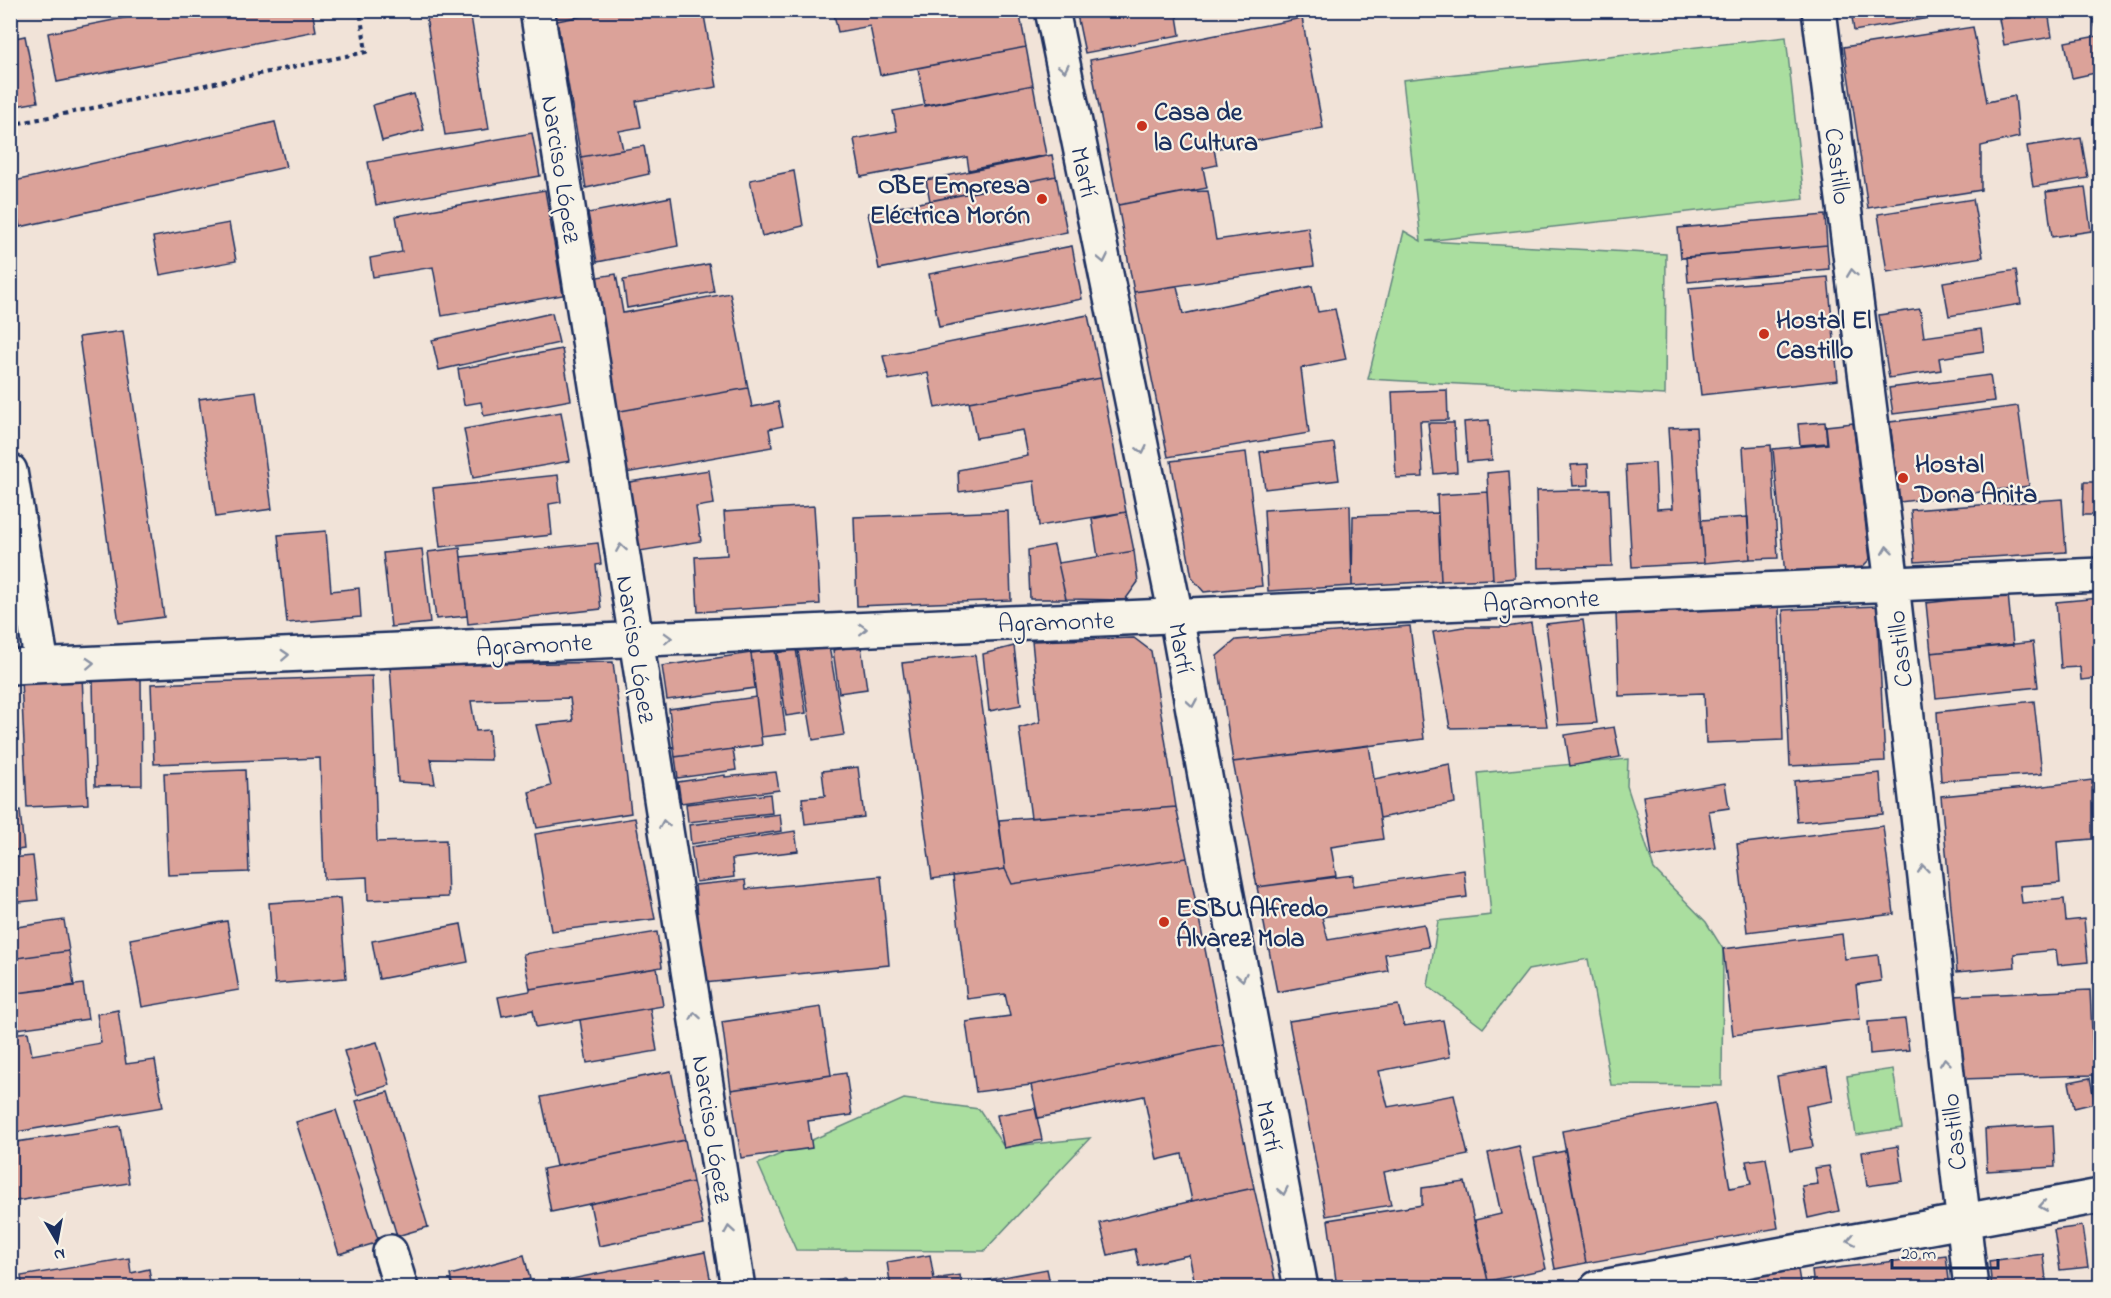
<svg xmlns="http://www.w3.org/2000/svg" width="2111" height="1298" font-family="'Indie Flower',sans-serif">
  <style>
    .green { fill: #aade9f; stroke: #62867e; stroke-width: 1.5 }
    .building { fill: #dba299; stroke: #1b2f5e; stroke-width: 1.5 }
    .lines { fill: none; stroke-linecap: round; stroke-linejoin: round }
    .minor-casing { stroke: #1b2f5e; stroke-width: 38 }
    .major-casing { stroke: #1b2f5e; stroke-width: 38 }
    .path { stroke: #1b2f5e; stroke-width: 4; stroke-dasharray: 4.5 4.5; stroke-linecap: butt }
    .minor { stroke: #f7f3e8; stroke-width: 33 }
    .major { stroke: #f7f3e8; stroke-width: 33 }
    .oneway { stroke: #8991a3 }
    .poi-dot { fill: #c8321e; stroke: #f7f3e8; stroke-width: 2 }
    .labels { text-anchor: middle; stroke-width: 4.5; stroke-linejoin: round; paint-order: stroke }
    .poi-label { font-size: 26px; font-weight: bold; fill: #1b2f5e; stroke: #f7f3e8; text-anchor: start }
    .street-label { font-size: 26px; fill: #1b2f5e; stroke: #f7f3e8 }
  </style>
  <rect width="100%" height="100%" fill="#f1e3d8"/>
  <filter id="ink" filterUnits="userSpaceOnUse"><feTurbulence type="fractalNoise" baseFrequency=".0167" numOctaves="2"/><feDisplacementMap in="SourceGraphic" scale="12" xChannelSelector="R" yChannelSelector="G"/><feConvolveMatrix kernelMatrix="1 2 1 2 8 2 1 2 1" color-interpolation-filters="sRGB"/></filter>
  <g filter="url(#ink)">
    <path class="green" d="M1786,37L1804,199L1426,241L1666,254L1665,395L1368,379L1404,231L1421,241L1403,80Z
      M1628,759L1627,786L1654,869L1706,922L1723,949L1722,1086L1611,1085L1588,959L1528,970L1483,1028L1428,986L1438,921L1491,915L1478,773Z
      M1893,1069L1902,1128L1856,1135L1847,1076Z
      M904,1099L979,1109L1004,1147L1090,1138L984,1251L796,1250L758,1164Z"/>
    <path class="building" d="M164,10H312L316,31L57,82L48,33Z
      M425,10H470L489,129L445,135Z
      M556,10H609L557,21Z
      M613,10H703L717,87L636,101L641,127L619,131L623,150L581,157L557,21Z
      M833,10H1019L1026,47L880,75L870,26L838,32Z
      M1076,10H1176L1180,35L1085,53Z
      M1851,10H1975L1854,31Z
      M2093,10H2100V36H2097Z
      M2048,11L2052,37L2004,45L1999,19Z
      M1302,18L1323,128L1214,149L1217,165L1203,168L1207,188L1118,205L1090,60Z
      M1973,27L1987,102L2015,96L2019,137L1981,146V190L1868,208L1844,47Z
      M25,36L38,102L10,107V39Z
      M2097,36H2100V72L2072,78L2065,42Z
      M1026,47L1033,85L925,106L918,68Z
      M1033,85L1046,155L969,170L967,157L861,177L854,139L897,131L893,111Z
      M414,94L424,130L382,141L373,105Z
      M275,122L286,167L20,227L10,182Z
      M532,133L540,176L376,205L368,162Z
      M2081,138L2088,178L2033,187L2027,146Z
      M644,146L649,174L586,188L581,157Z
      M1052,155L1056,176L930,201L926,180Z
      M2100,161V219H2097Z
      M794,171L803,226L762,236L750,180Z
      M1056,176L1067,232L879,269L868,213Z
      M2085,187L2091,231L2052,237L2046,192Z
      M545,190L563,295L442,316L433,267L373,277L370,258L402,252L396,216Z
      M1208,191L1216,240L1308,227L1314,266L1134,292L1118,205L1184,192Z
      M671,197L678,246L597,262L588,213Z
      M1973,199L1983,257L1887,272L1878,214Z
      M1825,215L1827,245L1681,258L1678,228Z
      M229,223L236,261L160,275L153,237Z
      M1827,245L1829,269L1688,282L1686,257Z
      M1072,246L1082,299L939,327L929,274Z
      M709,264L714,292L627,308L623,280Z
      M2016,270L2021,304L1949,316L1943,282Z
      M616,274L623,313L730,293L748,388L615,412L591,278Z
      M1828,277L1838,380L1701,395L1689,288Z
      M1177,286L1183,314L1312,286L1318,312L1335,309L1346,359L1301,368L1309,433L1168,457L1134,292Z
      M1920,309L1924,337L1981,329L1984,351L1939,358L1941,370L1889,378L1879,315Z
      M552,313L559,343L439,370L432,340Z
      M1088,315L1101,378L935,408L928,373L889,380L883,356Z
      M123,331L164,617L119,623L79,337Z
      M562,349L571,400L484,416L481,402L464,405L458,369Z
      M1990,375L1994,401L1893,414L1889,388Z
      M1101,378L1126,512L1039,526L1034,481L959,492L958,470L1028,456L1023,430L976,438L969,402Z
      M748,388L752,407L778,402L783,426L769,429L772,447L626,473L615,412Z
      M1447,390L1448,420L1420,421L1423,477L1396,478L1392,392Z
      M256,391L272,509L216,517L199,399Z
      M2018,406L2029,486L1900,502L1890,422Z
      M561,412L570,461L473,478L464,429Z
      M1489,420L1492,460L1467,462L1464,422Z
      M1825,422L1827,443L1800,445L1798,424Z
      M1428,423H1454L1457,472L1434,474Z
      M1853,423L1870,559L1861,568L1785,575L1773,449L1828,444L1826,426Z
      M1696,427L1704,563L1632,567L1626,465L1655,463L1657,509L1673,508L1668,428Z
      M1334,443L1339,480L1265,489L1260,452Z
      M1771,445L1778,558L1750,559L1743,447Z
      M1246,452L1262,586L1204,592L1192,578L1171,461Z
      M1588,464L1589,485L1573,486L1571,465Z
      M709,470L714,504L696,507L701,541L634,552L623,483Z
      M1509,471L1515,578L1493,580L1487,473Z
      M558,475L561,502L549,504L552,535L440,547L433,488Z
      M2084,482H2100V515H2083Z
      M1609,489L1612,566L1538,568L1536,491Z
      M1488,492L1493,579L1441,581L1437,495Z
      M2062,499L2066,552L1915,562L1911,510Z
      M1350,505L1352,586L1268,591L1264,510Z
      M814,506L820,604L698,612L695,557L727,555L724,512Z
      M1008,511L1011,600L857,606L854,517Z
      M1126,512L1134,551L1098,557L1092,519Z
      M1438,513L1441,581L1352,586L1353,516Z
      M1748,517L1750,559L1704,563L1701,520Z
      M326,531L331,591L359,588L361,617L287,623L278,535Z
      M598,543L601,564L596,565L601,609L468,624L461,557Z
      M1054,545L1066,599H1030L1028,550Z
      M460,548L467,616L436,619L428,552Z
      M422,549L430,623L391,627L383,553Z
      M1134,551L1138,582L1125,600L1066,599L1058,563Z
      M2008,594L2013,645L1931,653L1926,603Z
      M2100,598V678L2081,680L2080,667L2061,668L2056,602Z
      M1877,606L1885,761L1790,766L1783,610Z
      M1779,607L1783,740L1706,743L1704,693L1619,696L1616,613Z
      M1583,620L1597,723L1558,725L1546,624Z
      M1531,623L1547,726L1450,728L1433,632L1463,627H1507Z
      M1410,626L1424,739L1233,762L1217,656L1236,640Z
      M1134,638L1151,651L1176,807L1031,818L1019,728L1040,722L1032,641Z
      M2033,642L2038,687L1936,698L1931,653Z
      M829,646L844,735L813,740L798,651Z
      M861,646L867,689L839,693L833,650Z
      M1014,646L1021,705L989,711L983,654Z
      M796,649L806,713L786,716L777,653Z
      M775,650L786,734L761,737L751,653Z
      M751,653L755,688L667,700L662,666Z
      M975,655L1005,869L932,879L902,663Z
      M613,662L631,813L537,828L529,792L551,786L536,725L573,721L570,698L471,701L476,731L489,730L491,760L431,759L435,784L398,782L390,666Z
      M82,676L88,804L27,807L21,679Z
      M372,676L377,842L446,840L448,897L368,900L367,877L324,879L320,758L154,764L151,684Z
      M93,678H141L142,785L95,786Z
      M756,697L762,745L675,757L669,709Z
      M2034,701L2042,774L1941,781L1937,712Z
      M1614,727L1620,757L1570,766L1565,735Z
      M1369,745L1383,839L1331,847L1336,876L1257,887L1233,762Z
      M733,749L736,770L678,778L675,757Z
      M1450,764L1455,803L1380,818L1374,779Z
      M858,767L864,817L805,824L802,798L825,796L822,771Z
      M245,770L249,872L168,875L164,773Z
      M776,772L779,790L681,803L678,782L725,775V777Z
      M1880,773L1883,814L1797,822L1794,781Z
      M2092,780V839L2057,842L2060,883L2020,886L2022,903L2064,899L2066,921L2084,919L2088,962L2058,965L2056,950L2014,954L2015,967L1957,972L1941,796L2036,787Z
      M1725,783L1729,808L1709,811L1715,847L1652,857L1643,796Z
      M770,794L772,813L688,822L686,804Z
      M1176,807L1187,858L1012,884L1005,869L999,820Z
      M20,810L24,849L10,851V811Z
      M780,814L782,831L691,844L689,825Z
      M635,818L655,919L551,931L535,834Z
      M1883,826L1894,914L1747,932L1737,844Z
      M795,831L798,851L732,859L734,877L696,882L691,847Z
      M33,856L38,900L10,903V858Z
      M1187,858L1224,1045L1031,1085L976,1092L966,1022L1010,1016L1005,994L967,999L953,876L1005,869L1012,884Z
      M1464,870L1467,897L1322,917L1328,940L1424,924L1429,947L1385,954L1388,971L1277,992L1257,887L1353,875V886Z
      M881,876L889,965L704,983L695,885L745,880L746,889Z
      M340,898L346,978L275,984L269,903Z
      M64,920L69,951L10,959V928Z
      M227,921L239,990L142,1007L130,939Z
      M461,924L468,962L379,979L372,941Z
      M657,932L662,967L530,989L523,954Z
      M1842,934L1845,959L1878,955L1881,981L1856,985L1860,1019L1733,1035L1723,949Z
      M69,951L74,986L10,994V959Z
      M657,968L663,1006L536,1027L533,1010L502,1016L498,997L530,991V989Z
      M83,984L88,1019L10,1030V994Z
      M2090,990L2094,1075L1962,1079L1953,996Z
      M1398,1005L1404,1026L1443,1020L1450,1057L1379,1071L1388,1107L1454,1095L1468,1155L1384,1172L1391,1205L1326,1216L1289,1021Z
      M821,1007L831,1075L731,1090L722,1022Z
      M650,1008L657,1051L587,1063L580,1020Z
      M118,1010L126,1064L155,1060L163,1107L10,1133V1034L28,1032L32,1055L101,1043L97,1014Z
      M2100,1012V1044L2099,1045L2095,1013Z
      M1905,1019L1909,1050L1870,1054L1868,1022Z
      M377,1042L390,1085L357,1095L344,1051Z
      M1224,1045L1254,1188L1192,1201L1182,1154L1157,1160L1144,1096L1038,1118L1031,1085Z
      M1827,1067L1833,1101L1806,1106L1813,1147L1790,1151L1777,1076Z
      M671,1071L685,1140L556,1166L541,1097Z
      M846,1073L852,1115L808,1121L812,1148L741,1158L731,1090Z
      M2090,1078L2095,1103L2074,1108L2069,1082Z
      M388,1092L428,1227L397,1236L356,1101Z
      M1715,1103L1730,1188L1751,1184L1746,1161L1766,1158L1778,1228L1586,1263L1562,1131Z
      M1035,1108L1042,1140L1004,1148L997,1115Z
      M336,1110L379,1242L339,1254L296,1122Z
      M2053,1125L2055,1167L1987,1171L1985,1129Z
      M120,1126L129,1183L10,1202V1143Z
      M685,1140L693,1182L551,1212L543,1169Z
      M1519,1146L1546,1269L1488,1281L1475,1220L1501,1214L1488,1153Z
      M1898,1146L1903,1181L1867,1186L1862,1152Z
      M1565,1151L1586,1263L1555,1269L1534,1157Z
      M1829,1166L1839,1211L1808,1218L1802,1186L1818,1184L1815,1168Z
      M693,1182L703,1225L599,1246L590,1204Z
      M1465,1182L1488,1281L1456,1288H1337L1328,1220L1422,1205V1188Z
      M1254,1188L1277,1288H1196L1189,1255L1139,1266L1135,1249L1108,1255L1100,1223L1192,1201Z
      M2082,1226L2088,1267L2060,1270L2054,1230Z
      M705,1252L712,1288L529,1287L567,1280Z
      M2043,1254L2047,1288H1992L1989,1261Z
      M524,1255L530,1279L497,1288H453L450,1275Z
      M930,1255L934,1279L960,1275L962,1288H891L887,1262Z
      M1946,1255L1950,1288H1814L1812,1271Z
      M129,1258L131,1273L149,1269L152,1288H23L21,1276Z
      M1047,1269L1051,1288H973L972,1283Z
      M1798,1270L1801,1288H1747L1745,1278Z
      M844,1278L846,1288H791Z
      M1740,1280L1741,1288H1708Z"/>
    <g class="lines">
      <g class="minor-casing">
        <path id="minor" d="M1819,10L1892,584L1971,1288
          M10,471L42,665
          M10,667L2100,575
          M390,1252L401,1288
          M1597,1288L2100,1196"/>
      </g>
      <g class="major-casing">
        <path id="major" d="M537,10L738,1288
          M1052,10L1176,616L1216,837L1301,1288"/>
      </g>
      <path class="path" d="M10,125L366,52L360,10"/>
      <use href="#minor" class="minor"/>
      <use href="#major" class="major"/>
    </g>
    <defs><path id="oneway-chevron" d="M-2-3.5L2.5 0L-2 3.5" fill="none" stroke-width="1.6" stroke-linecap="round" stroke-linejoin="round" transform="scale(1.5)"/></defs>
    <g class="oneway">
      <use href="#oneway-chevron" transform="translate(1064 68) rotate(78)"/>
      <use href="#oneway-chevron" transform="translate(1103 259) rotate(78)"/>
      <use href="#oneway-chevron" transform="translate(1852 273) rotate(-97)"/>
      <use href="#oneway-chevron" transform="translate(1142 450) rotate(78)"/>
      <use href="#oneway-chevron" transform="translate(621 548) rotate(-99)"/>
      <use href="#oneway-chevron" transform="translate(1887 550) rotate(-97)"/>
      <use href="#oneway-chevron" transform="translate(863 629) rotate(-2)"/>
      <use href="#oneway-chevron" transform="translate(668 638) rotate(-2)"/>
      <use href="#oneway-chevron" transform="translate(285 655) rotate(-3)"/>
      <use href="#oneway-chevron" transform="translate(90 663) rotate(-3)"/>
      <use href="#oneway-chevron" transform="translate(1192 703) rotate(80)"/>
      <use href="#oneway-chevron" transform="translate(664 824) rotate(-99)"/>
      <use href="#oneway-chevron" transform="translate(1923 869) rotate(-96)"/>
      <use href="#oneway-chevron" transform="translate(1242 977) rotate(79)"/>
      <use href="#oneway-chevron" transform="translate(695 1016) rotate(-99)"/>
      <use href="#oneway-chevron" transform="translate(1945 1062) rotate(-96)"/>
      <use href="#oneway-chevron" transform="translate(1283 1191) rotate(79)"/>
      <use href="#oneway-chevron" transform="translate(2043 1206) rotate(170)"/>
      <use href="#oneway-chevron" transform="translate(729 1230) rotate(-99)"/>
      <use href="#oneway-chevron" transform="translate(1851 1240) rotate(169)"/>
    </g>
  </g>
  <g class="poi-dot">
    <circle cx="1142" cy="126" r="6"/>
    <circle cx="1042" cy="199" r="6"/>
    <circle cx="1764" cy="334" r="6"/>
    <circle cx="1903" cy="478" r="6"/>
    <circle cx="1164" cy="922" r="6"/>
  </g>
  <g class="labels">
    <g class="poi-label">
      <text x="1154" y="120">Casa de<tspan x="1154" dy="30">la Cultura</tspan></text>
      <text x="1030" y="193" text-anchor="end">OBE Empresa<tspan x="1030" dy="30">Eléctrica Morón</tspan></text>
      <text x="1776" y="328">Hostal El<tspan x="1776" dy="30">Castillo</tspan></text>
      <text x="1915" y="472">Hostal<tspan x="1915" dy="30">Dona Anita</tspan></text>
      <text x="1176" y="916">ESBU Alfredo<tspan x="1176" dy="30">Álvarez Mola</tspan></text>
    </g>
    <g class="street-label">
      <text transform="translate(1839 166) rotate(83)" y="9">Castillo</text>
      <text transform="translate(562 169) rotate(81)" y="9">Narciso López</text>
      <text transform="translate(1085 172) rotate(78)" y="9">Martí</text>
      <text transform="translate(1541 600) rotate(-3)" y="9">Agramonte</text>
      <text transform="translate(1056 621) rotate(-2)" y="9">Agramonte</text>
      <text transform="translate(534 644) rotate(-3)" y="9">Agramonte</text>
      <text transform="translate(1182 648) rotate(80)" y="9">Martí</text>
      <text transform="translate(637 649) rotate(81)" y="9">Narciso López</text>
      <text transform="translate(1899 649) rotate(-96)" y="9">Castillo</text>
      <text transform="translate(1270 1126) rotate(79)" y="9">Martí</text>
      <text transform="translate(713 1129) rotate(81)" y="9">Narciso López</text>
      <text transform="translate(1953 1132) rotate(-96)" y="9">Castillo</text>
    </g>
  </g>
  <rect width="2111" height="1298" fill="none" stroke="#f7f3e8" stroke-width="36"/>
  <rect x="18" y="18" width="2075" height="1262" fill="none" stroke="#1b2f5e" stroke-width="2" filter="url(#ink)"/>
  <g transform="translate(57 1241) rotate(170)" stroke="#f7f3e8" stroke-width="4.5" paint-order="stroke">
  <path d="M0-4.5L10 22L0 15L-10 22Z" fill="#1b2f5e"/>
  <text y="-9" font-size="16" font-weight="bold" text-anchor="middle" fill="#1b2f5e">N</text>
  </g>
  <path d="M1892 1259v9h106v-9" fill="none" stroke="#1b2f5e" stroke-width="3"/>
  <text x="1901" y="1259" font-size="18" fill="#1b2f5e" stroke="#f7f3e8" stroke-width="4.5" paint-order="stroke">20 m</text>
</svg>
